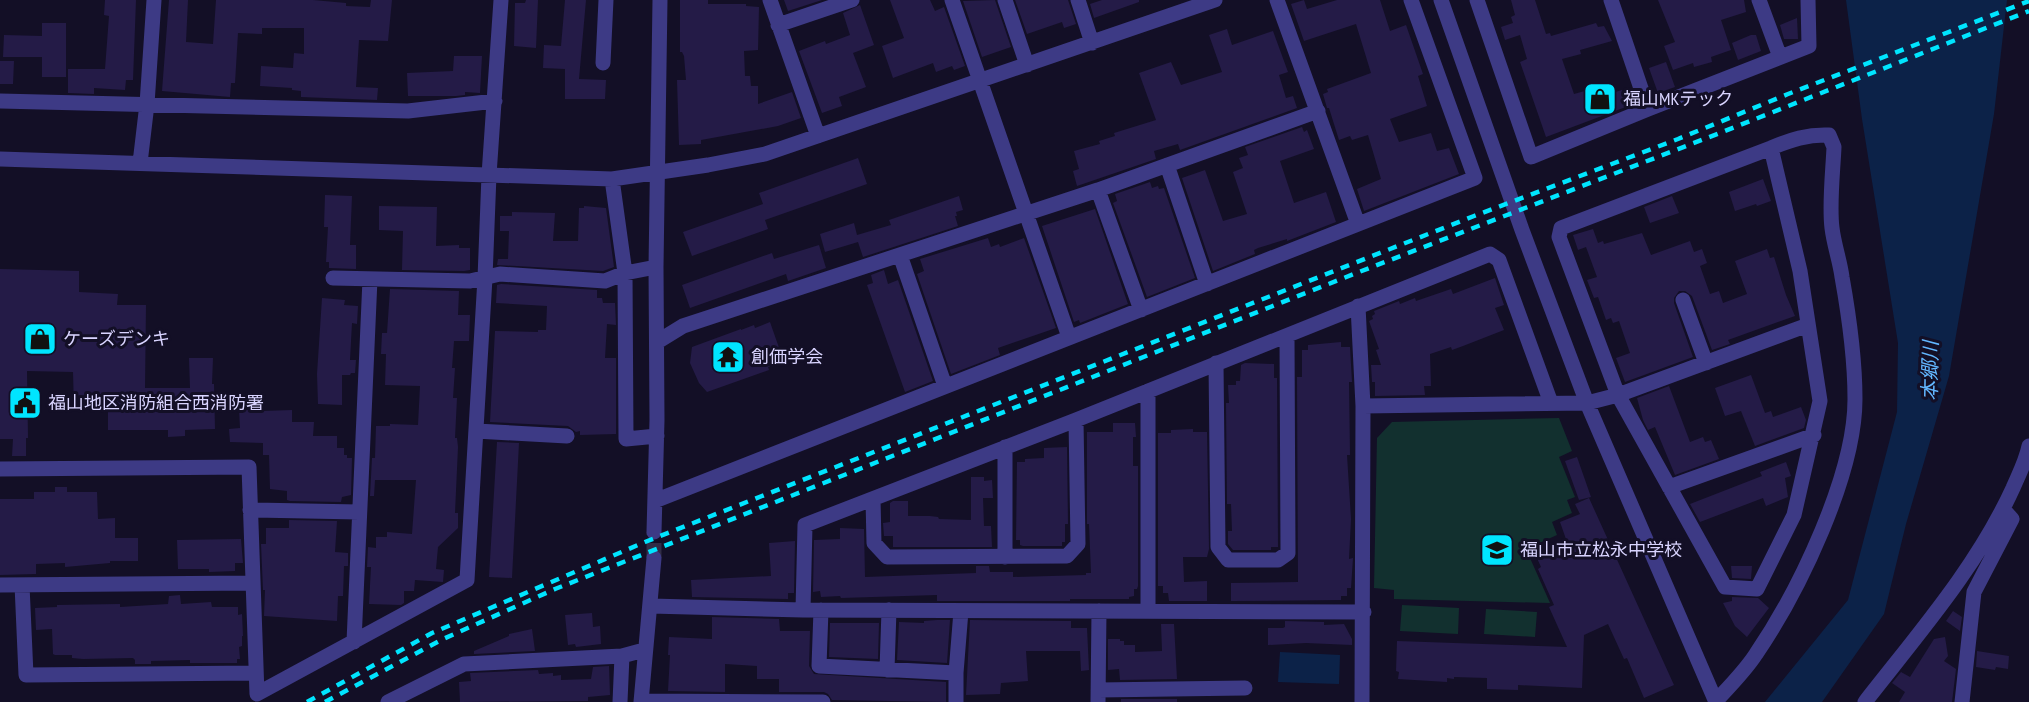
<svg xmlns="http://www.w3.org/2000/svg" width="2029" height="702" font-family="'PT Sans Narrow','Noto Sans JP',sans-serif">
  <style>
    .green { fill: #12302f }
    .water { fill: #0c2248 }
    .building { fill: #241b47 }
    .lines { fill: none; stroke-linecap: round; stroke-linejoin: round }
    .minor-tunnel { stroke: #312d47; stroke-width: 15; stroke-dasharray: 15 8; stroke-linecap: butt }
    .minor { stroke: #3d3a85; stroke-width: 15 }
    .rail { stroke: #00e5ff; stroke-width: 4.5; stroke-dasharray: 9 8; stroke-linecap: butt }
    .labels { text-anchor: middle; stroke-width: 6; stroke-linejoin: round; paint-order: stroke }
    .poi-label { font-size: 18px; fill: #d9d4ff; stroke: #130f26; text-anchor: start }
    .water-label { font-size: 20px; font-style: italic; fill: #62b6ff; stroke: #130f26 }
  </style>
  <rect width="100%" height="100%" fill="#130f26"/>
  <path class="green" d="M1559,418L1572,451L1559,457L1575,497L1567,500L1572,513L1552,522L1557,535L1526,549L1550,603L1394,599V590L1374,588L1377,438L1392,422Z
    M1402,605L1459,608L1458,634L1400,631Z
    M1486,609L1537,612L1535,637L1484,634Z"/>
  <path class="water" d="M1846,0H2007L1994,114L1949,376L1906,524L1884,614L1822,702H1765L1848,600L1897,412L1898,343L1862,119Z
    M1280,652L1340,655L1339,684L1278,682Z"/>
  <path class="building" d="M105,0H136L133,80H126L125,90L94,88V94L68,93V69H105L109,16L104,15Z
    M169,0H188L186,42L213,44L216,0H313L346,3V6L370,7L371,0H392L388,41L359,40L356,87L378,88L377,100L301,97V91L292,90V88L260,86L261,66L293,68L294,53L304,54V28H262V34L238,33L235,83H231L230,97L162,91Z
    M526,0H538L536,48L514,46L515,3H525Z
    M565,0H586L579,79L606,80L605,99H565V69L543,68L544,45L561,46Z
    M680,0H708V4H746V6L759,7L758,50L744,51L745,76H750L751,86H758V104L792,92L801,118L778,126L701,140V144L679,145L677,80H686L684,56L682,52H680Z
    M784,0H822L788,11Z
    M890,0H930L935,11L944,7L965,66L954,70L952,66L936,72L933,63L893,78L882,46L904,38Z
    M995,0L1011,47L982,57L963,1Z
    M1015,0H1068L1076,24L1064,28L1062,22L1027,34Z
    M1102,0H1139V2L1094,18L1090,4Z
    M1304,0L1307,9L1337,0H1380L1390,31L1406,25L1423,74L1418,76L1427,106L1390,119L1399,142L1431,133L1437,151L1449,148L1459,174L1364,211L1357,189L1381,179L1368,135L1352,140L1350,136L1339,140L1329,108H1327L1323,94L1328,92L1327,89L1371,73L1356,24L1304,41L1291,4Z
    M1511,0H1535L1546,34L1550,33L1551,36L1596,23L1598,27L1604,26L1612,41L1580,50L1581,54L1562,59L1574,94L1599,87L1602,96L1622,90L1624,96L1628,95L1631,105L1546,137L1520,62L1527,59L1520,35L1505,40L1501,27L1513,23L1511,17L1515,15Z
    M1658,0H1744L1746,12L1721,20L1731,50L1711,57L1712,62L1694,67L1693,63L1673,70L1664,46L1675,42Z
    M860,5L874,45L853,53L866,87L839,97L842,106L822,113L799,51L825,41L826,44L850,35L843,13Z
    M1797,18L1798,39H1784L1780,25Z
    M42,23H66V77H42V57H3L4,35L42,36Z
    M1227,29L1232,45L1273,31L1288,72L1279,75L1286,98L1293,96L1297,108L1180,150L1178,144L1154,151L1156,159L1077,186L1073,171L1079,169L1074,151L1100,144L1099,141L1115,136L1114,133L1156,120L1139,73L1171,62L1181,85L1222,72L1209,35Z
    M1751,35H1756L1761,51L1738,60L1732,43Z
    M454,56H482L480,93L465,92V95L456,96H408L407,73L453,71Z
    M0,61H14L13,84H0Z
    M1666,62L1675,87L1658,93L1649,68Z
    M1302,127L1304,132L1307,130L1314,149L1280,161L1294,203L1326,192L1336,222L1287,241V239L1258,248L1254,250L1255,254L1213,271L1182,178L1205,170L1223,221L1247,214L1233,172L1243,168L1239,158L1248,155L1245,147Z
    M858,158L867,184L765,220L768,229L692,256L683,232L763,204L759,193Z
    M1763,179L1771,201L1757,206L1756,204L1735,211L1729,192Z
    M1150,182L1152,188L1158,186L1159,189L1164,188L1195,278L1147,297L1113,203L1117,201L1115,194Z
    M325,195L352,196L350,245H356V269L329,268V262H326L328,227H324Z
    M959,196L963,210L956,212L957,216H955L958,226L863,257L858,242L825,252L820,234L854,223L857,235L891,225L889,220Z
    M1672,196L1679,213L1650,223L1644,207Z
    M379,206L437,207L436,246L459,245V248H470V270L464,271L402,270L403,231L379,230Z
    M584,206L606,208L614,267L603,271L497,265L498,259H508L509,231H500V216H512V212L555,213L553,241H578L579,208H584Z
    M1095,209L1128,304L1080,323L1079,320L1074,322L1042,226Z
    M1593,229L1598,243L1603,241L1604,244L1642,233L1651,255L1690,241L1694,252L1702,249L1707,263L1700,266L1710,294L1719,291L1723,303L1747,294L1735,261L1767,249L1770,258L1774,257L1786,295L1795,316L1728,340L1730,344L1712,350L1692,296L1685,291H1679L1674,298V303L1693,357L1625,382L1616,358L1630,353L1619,321L1613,323L1611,318L1606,320L1598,297L1594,298L1587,280L1597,277L1586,247L1578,250L1573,235Z
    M988,238L991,247L999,244L1000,247L1024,238L1056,328L998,348L1000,355L951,374L917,274L924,271L920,259Z
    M819,245L826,268L788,281L786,274L690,308L682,285L772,253L774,259Z
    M0,269L79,271V292L118,294L117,305H146L145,388H190L189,358H213L212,384H214L215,429L185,430V436L168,437V430H108V408L74,409L73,372L27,371L28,438H26V456H12L13,439H0Z
    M884,270L888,284L898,280L933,381L905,392L867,285L873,283L871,275Z
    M1495,278L1504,305L1495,308L1504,330L1463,346L1452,350L1451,347L1430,354L1431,386H1424L1425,395L1375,396V382H1372L1371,365H1381L1376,350L1379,349L1369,321L1373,319L1372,316L1375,314L1374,311L1399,301L1400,304L1415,298L1416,301L1451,289L1453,294Z
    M501,284L597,290V298H602L603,303H615L616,325L607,324L605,358H616V434L580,435V431L576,432L568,426L490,422L495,331L538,332V330H546L547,306L496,303L497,285Z
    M390,289L459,291L458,315H470L469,341H454L452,368H455L453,398H457L455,438H457L458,447L455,513H458V528L438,547L436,569L444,570L443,582L415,580L414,591H404V603L401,605L369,604L371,567H367L368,547L376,548V537H387V532L412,534L416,480H375L374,496H370L372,458H375L376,426H390V424L418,425L420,386L385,385L386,354H381L382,333H387Z
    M322,298L345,300L344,305L358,306L357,324L352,323L350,360H356L355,373H351L350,375H342V405L318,404L317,374Z
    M770,322L784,362L768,367L769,370L707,392L699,383L690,363L692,347L741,329V330L754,325L755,328Z
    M1341,342V347H1350L1352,382H1349L1350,455H1347L1351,519L1349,559L1353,558L1351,588H1347V596H1341V600L1231,601V583L1298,582L1297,377H1302V350H1308V345Z
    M1245,363L1274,364V378H1277L1278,547H1271V550H1233L1228,544V531H1232L1231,504H1227L1226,403H1229L1228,385H1236V381H1240L1241,365Z
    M1751,375L1765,413L1771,411L1773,417L1801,407L1806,420L1804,428L1755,446L1741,411L1725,416L1715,388Z
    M1669,386L1690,442L1703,437L1705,442L1711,440L1719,459L1675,475L1655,427L1648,430L1643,420L1637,398Z
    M263,408V411L292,410V422H314L313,436H337V448H344V455H347V458H352L351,495L342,497L341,502L290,501L287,500V491L270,489L269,455H263V443L230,442L229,429L240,428L239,409Z
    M1113,423H1135L1136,437H1133V466H1138V586L1137,589H1134V596L1129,597V599H1070V601H937V595L841,598L840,596L821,597L820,591L813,592L814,540L840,539V528L864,529L865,577L976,573V566H989L990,572H1013V577L1086,575V573H1091L1089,524H1087V432H1113Z
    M1193,429V432H1207L1209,549L1207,557H1183L1184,582L1207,581V601H1169L1168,593H1163V586H1158V433H1171V430Z
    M497,442L519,443L512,578L489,577Z
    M1067,447L1068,524H1065V542H1062V546H1023L1020,545V540H1016L1017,462H1025V459L1044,458V448Z
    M1577,457L1591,497L1579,500L1565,461Z
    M1786,462L1791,476L1785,478L1788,497L1766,506L1763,498L1700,522L1690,504L1762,476L1760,472Z
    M971,477H984V481L992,480L993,498H983L984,526H991L992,547H893V536H884L883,523L890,522V503L893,501H908V516H930L938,517L939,519L971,520Z
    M55,487H67V492H97L98,519L115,518V538H138V561H110V563L65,567V563L36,564V574L0,575V499H34V492H55Z
    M1589,498L1674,685L1644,698L1627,658L1624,659L1608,624L1584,635L1582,688L1518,685V690L1487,689V678L1454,677V679L1447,678V682L1398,679L1399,672L1396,671L1397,641L1567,647L1549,607L1554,605L1538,569L1541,567L1536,556L1567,542L1560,522L1580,514L1575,504Z
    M289,520L337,521L335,552L348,553V566H344L343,596H338L337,621L264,616L265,590H263L261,544H266V528H289Z
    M241,539L243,563H235V571L209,572V569H178L177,540Z
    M795,541L794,593H788V599L692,597L691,580L771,576L769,543Z
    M1731,566H1752L1751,579L1732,578Z
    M180,595L181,604L211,602L212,607H238V615L242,614L243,636H242V646L239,647L240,659H237V663H190V660L151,661V664H135V660L133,658L83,659L72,658V655H55L53,654L52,629L36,630L35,608L57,607V605L120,604V607L168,604L169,596Z
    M1732,597L1758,598L1769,608L1747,637L1735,626L1723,603L1732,601Z
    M1953,611L1962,617L1960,631L1946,621Z
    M592,613L593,627L600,626L601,644L576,647L575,644L568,645L565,615Z
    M712,617L779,619L780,631H810L809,666L814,674L946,682V702L832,700L828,694L824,692H779V679H757V666L725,664V692L668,691L670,655H668L669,637L712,639Z
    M937,620H950L947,663L897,660L899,622L924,623V621Z
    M970,620L1071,621V628H1087L1089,670L1081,671L1080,651H1026L1028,681L1001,683L1000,694L966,695Z
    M1285,621L1324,622V625L1344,624L1352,639V645L1306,643L1268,645V628H1283L1285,627Z
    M830,623H879L878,659L829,657Z
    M1161,624H1174L1177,679L1120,680L1119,669L1108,670V639H1120V641H1124V645H1135V652L1162,651Z
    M532,629L535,651L474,654V651L509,636V634Z
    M1945,637L1948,656L1944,661L1956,669L1952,702H1899L1905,692L1892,683L1901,672L1910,677L1934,639Z
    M1977,651L2009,656L2008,669L1996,667L1995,670L1976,667Z
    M609,666L610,695L588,697V701L460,702L459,682L471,681L470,673L538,670L539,674L553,673V676L561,675V680L591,679L593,667Z
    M1121,699H1177V702H1121Z"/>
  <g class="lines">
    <path class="minor-tunnel" d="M654,558V532"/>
    <path class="minor" d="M770,0L818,136
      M952,0L1069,337
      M1005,0L1027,65
      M1078,0L1092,43
      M1277,0L1358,224
      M1441,0L1522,230L1587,403L1716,702
      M1477,0L1531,157L1648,109L1809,46L1808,0
      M1611,0L1648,109
      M1759,0L1780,57
      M778,25L852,0
      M603,63L606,0
      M0,101L408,111L495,101
      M0,159L612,179L708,165L765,154L1215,0
      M140,163L147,104L154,0
      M1167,165L1207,284
      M612,179L625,273L626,439L657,436
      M1098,190L1141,310
      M900,255L945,386
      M333,278L470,281L500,274L605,281L625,273L656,267
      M1683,300L1706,363
      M1358,306L1363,406L1362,702
      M657,342L683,326L1098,190L1318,111
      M1216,363L1218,547L1228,560H1278L1288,553L1287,336
      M1363,406L1587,403L1618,395L1808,325
      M476,431L567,436
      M0,469L249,467L257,694L467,580L485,278L489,175L501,0
      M1669,487L1814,435
      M873,499L874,543L887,557L1067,556L1078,544L1076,420
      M657,500L1475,178L1411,0
      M250,510L359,512
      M654,532L657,420L656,267L660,0
      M1005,557V447
      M0,585L253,583
      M22,585L26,675L256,673
      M651,606L803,610L1364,612
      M803,610L805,525L1076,420L1490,254L1499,260L1551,403
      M821,610L819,666L956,673L961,611
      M1148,611V391
      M354,642L370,279
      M887,670L889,610
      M1098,690L1245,688
      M641,701L823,702
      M388,702L464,664L622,656L644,650
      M620,702L622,656
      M641,702L654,558
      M956,702V673
      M1098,702L1099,611
      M1715,702C1729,687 1745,671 1756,654C1799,591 1855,475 1855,399C1855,359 1849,316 1842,277C1840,261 1834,245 1832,228C1829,204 1833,171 1834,147L1829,135C1808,134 1790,140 1771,148L1561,228L1559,237L1618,395L1725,587L1757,589L1794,515L1820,401L1800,271L1771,148
      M1865,702C1918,634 1977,567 2013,488C2019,474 2026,461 2029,446
      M1962,702L1974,592L2012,519L2003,509"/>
    <path class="rail" d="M307,702L432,633L645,542L1474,216L1678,139L1788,94L2029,1
      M325,702L441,640L555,589L1359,272L1725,131L2029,11"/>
  </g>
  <defs>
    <g id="shop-square" transform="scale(1.725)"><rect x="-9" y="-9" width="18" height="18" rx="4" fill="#00e5ff" stroke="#130f26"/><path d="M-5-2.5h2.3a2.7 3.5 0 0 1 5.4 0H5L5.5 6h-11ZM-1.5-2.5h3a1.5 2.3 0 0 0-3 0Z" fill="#111"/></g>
    <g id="temple-square" transform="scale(1.725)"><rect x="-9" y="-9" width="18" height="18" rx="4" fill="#00e5ff" stroke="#130f26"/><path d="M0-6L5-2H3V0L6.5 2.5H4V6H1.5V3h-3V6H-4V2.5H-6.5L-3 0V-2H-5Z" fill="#111"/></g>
    <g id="civic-square" transform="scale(1.725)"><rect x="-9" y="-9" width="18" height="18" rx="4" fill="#00e5ff" stroke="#130f26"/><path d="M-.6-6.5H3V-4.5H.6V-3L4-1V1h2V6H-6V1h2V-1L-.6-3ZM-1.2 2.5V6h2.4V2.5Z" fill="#111"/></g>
    <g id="school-square" transform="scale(1.725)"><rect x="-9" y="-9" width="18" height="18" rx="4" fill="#00e5ff" stroke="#130f26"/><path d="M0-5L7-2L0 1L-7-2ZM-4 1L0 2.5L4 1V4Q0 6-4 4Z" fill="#111"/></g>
  </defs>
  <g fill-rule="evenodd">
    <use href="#shop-square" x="1600" y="99"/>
    <use href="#shop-square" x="40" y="339"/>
    <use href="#temple-square" x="728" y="357"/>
    <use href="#civic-square" x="25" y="403"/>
    <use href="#school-square" x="1497" y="550"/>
  </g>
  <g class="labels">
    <g class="poi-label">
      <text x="1623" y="105">福山MKテック</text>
      <text x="63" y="345">ケーズデンキ</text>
      <text x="751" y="363">創価学会</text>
      <text x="48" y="409">福山地区消防組合西消防署</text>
      <text x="1520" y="556">福山市立松永中学校</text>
    </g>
    <g class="water-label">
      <text transform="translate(1930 371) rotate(-89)" y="7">本郷川</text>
    </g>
  </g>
</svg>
